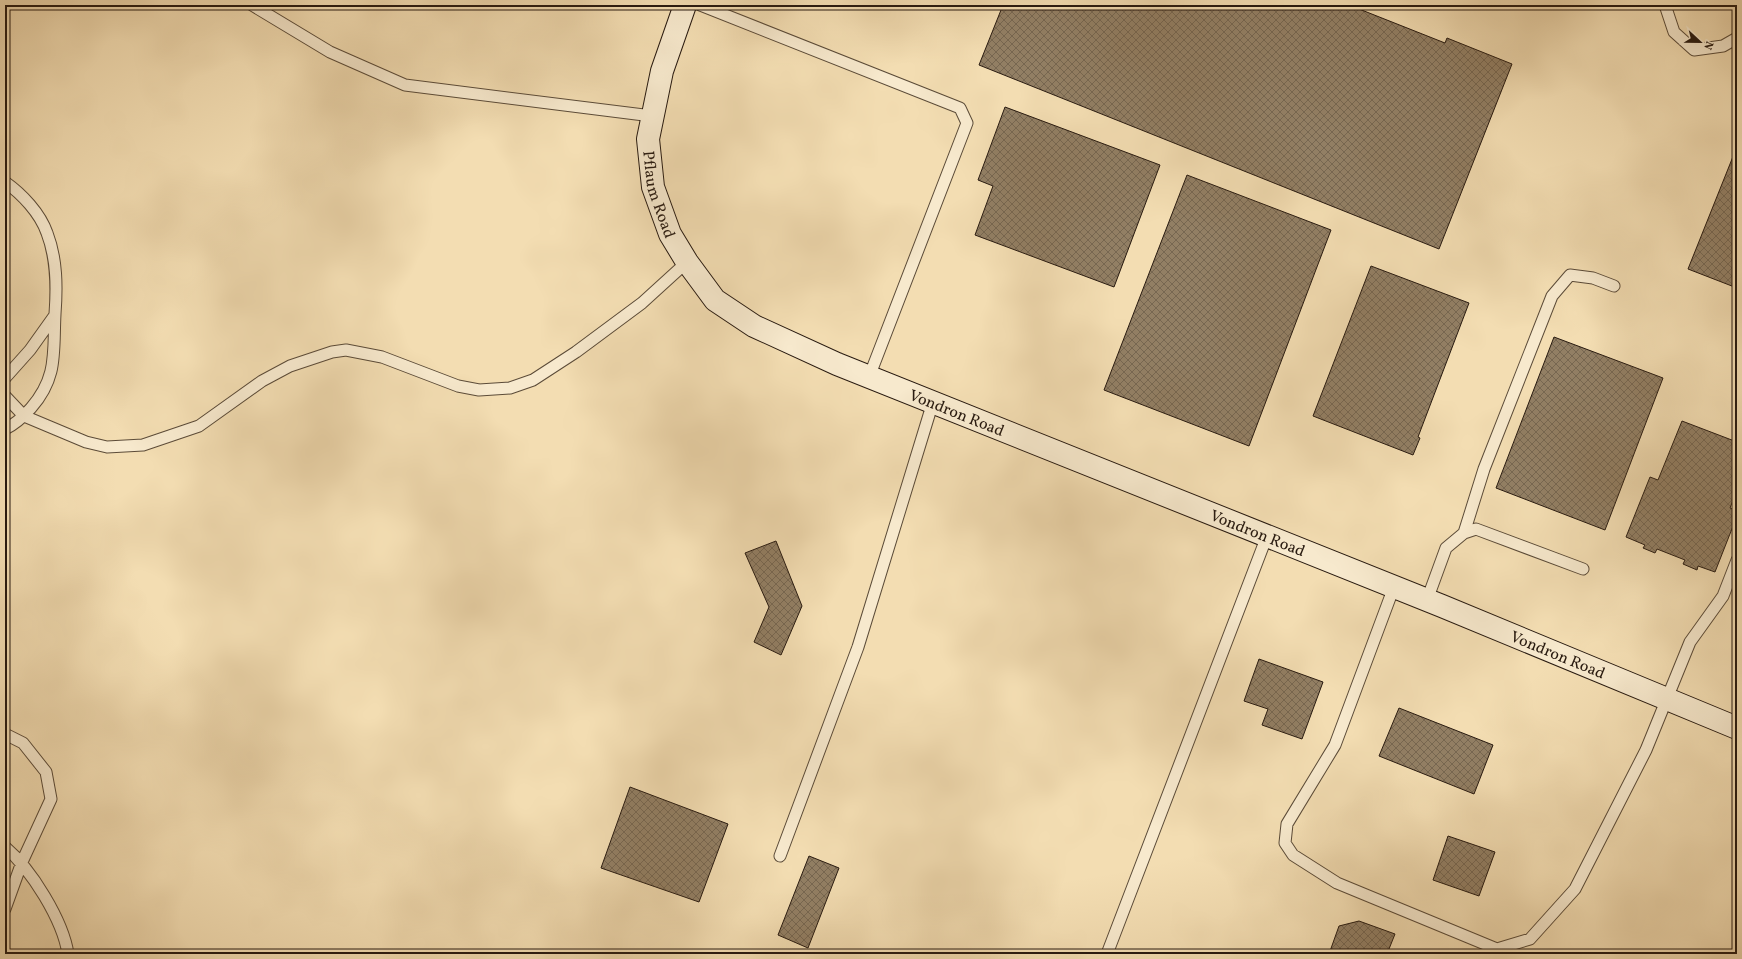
<svg xmlns="http://www.w3.org/2000/svg" width="1742" height="959" font-family="Vollkorn,serif">
  <style>
    .building { fill: url(#building-cross-hatch); stroke: #281a10 }
    .lines { fill: none; stroke-linecap: round; stroke-linejoin: round }
    .lane-casing { stroke: #5b4b38; stroke-width: 13 }
    .secondary-casing { stroke: #281a10; stroke-width: 24 }
    .lane { stroke: #f7e9cd; stroke-width: 11 }
    .secondary { stroke: #f7e9cd; stroke-width: 22 }
    .labels { text-anchor: middle; stroke-width: 4; stroke-linejoin: round; paint-order: stroke }
    .street-label { font-size: 16px; fill: #281a10; stroke: #f7e9cd }
  </style>
  <defs>
    <pattern id="building-cross-hatch" width="8" height="8" patternUnits="userSpaceOnUse"><rect width="8" height="8" fill="#927f64"/><path d="M0 0l8 8M0 8l8-8" fill="none" stroke="#776751"/></pattern>
  </defs>
  <rect width="100%" height="100%" fill="#f3ddb2"/>
  <filter id="stains"><feTurbulence type="fractalNoise" baseFrequency=".005" numOctaves="4"/><feColorMatrix values="0 0 0 0 .2 0 0 0 0 .09 0 0 0 0 .02 0 0 0 .5 -.17"/></filter>
  <radialGradient id="worn" r=".72"><stop offset=".6" stop-color="#630" stop-opacity="0"/><stop offset="1" stop-color="#630" stop-opacity=".3"/></radialGradient>
  <path class="building" d="M1003,5H1349L1445,43L1447,38L1512,64L1439,249L979,65Z
    M1005,107L1160,165L1114,287L975,235L993,186L978,180Z
    M1734,154L1737,155V288L1688,269Z
    M1187,175L1331,230L1249,446L1104,390Z
    M1371,266L1469,303L1418,437L1420,438L1413,455L1313,416Z
    M1554,337L1663,378L1605,530L1496,488Z
    M1682,421L1737,442V490L1730,508L1737,511V516L1715,572L1698,566L1697,570L1683,564L1685,560L1657,549L1655,553L1643,548L1645,545L1626,537L1650,477L1658,480Z
    M776,541L802,606L781,655L754,642L769,607L745,553Z
    M1259,659L1323,682L1302,739L1262,725L1268,709L1244,701Z
    M1399,708L1493,745L1474,794L1379,756Z
    M630,787L728,824L699,902L601,868Z
    M1448,836L1495,852L1479,896L1433,880Z
    M809,856L839,868L808,948L778,935Z
    M1359,921L1395,934L1387,954H1329L1339,926Z"/>
  <g class="lines">
    <g class="lane-casing">
      <path id="lane" d="M252,5L330,52L405,85L652,116
        M700,5L960,108L967,123L869,377
        M1665,5L1674,32L1694,50L1723,46L1737,38
        M5,182C22,194 40,213 47,233C57,259 57,287 55,314C53,353 58,377 31,408C23,417 16,424 5,429
        M5,378L30,350L55,315
        M5,396L24,416L86,442L107,447L143,445L199,426L262,381L290,366L332,352L346,350L382,357L458,386L479,390L510,388L533,380L576,352L642,303L687,262
        M1464,533L1484,469L1552,296L1570,275L1593,278L1614,286
        M1394,587L1335,745L1287,824L1285,843L1293,855L1337,883L1497,949L1530,939L1575,889L1646,750L1690,642L1723,596L1737,560
        M1427,600L1446,548L1464,533L1476,529L1583,569
        M5,734L23,743L46,772L51,799L22,862L5,909
        M5,847C31,869 63,920 68,954
        M780,856L858,647L933,402
        M1107,954L1267,536"/>
    </g>
    <g class="secondary-casing">
      <g id="secondary">
        <path id="s1" d="M685,5L662,71L648,139L653,187L670,234L687,262L715,300L754,326L837,364L1442,606L1737,728"/>
      </g>
    </g>
    <use href="#lane" class="lane"/>
    <use href="#secondary" class="secondary"/>
  </g>
  <g class="labels">
    <g class="street-label">
      <text dy="6" stroke="none"><textPath href="#s1" startOffset="196">Pflaum Road</textPath></text>
      <text dy="6" stroke="none"><textPath href="#s1" startOffset="585">Vondron Road</textPath></text>
      <text dy="6" stroke="none"><textPath href="#s1" startOffset="909">Vondron Road</textPath></text>
      <text dy="6" stroke="none"><textPath href="#s1" startOffset="1233">Vondron Road</textPath></text>
    </g>
  </g>
  <rect width="1742" height="959" fill="none" stroke="#f3ddb2" stroke-width="20"/>
  <rect x="6" y="6" width="1730" height="947" fill="none" stroke="#281a10" stroke-width="2"/>
  <rect x="10" y="10" width="1722" height="939" fill="none" stroke="#281a10"/>
  <g transform="translate(1700 42) rotate(112)" stroke="#f7e9cd" stroke-width="3" paint-order="stroke">
  <path d="M0-3L7 15L0 10L-7 15Z" fill="#281a10"/>
  <text y="-6" font-size="11" font-weight="bold" text-anchor="middle" fill="#281a10">N</text>
  </g>
  <rect width="100%" height="100%" filter="url(#stains)"/>
  <rect width="100%" height="100%" fill="url(#worn)"/>
</svg>
